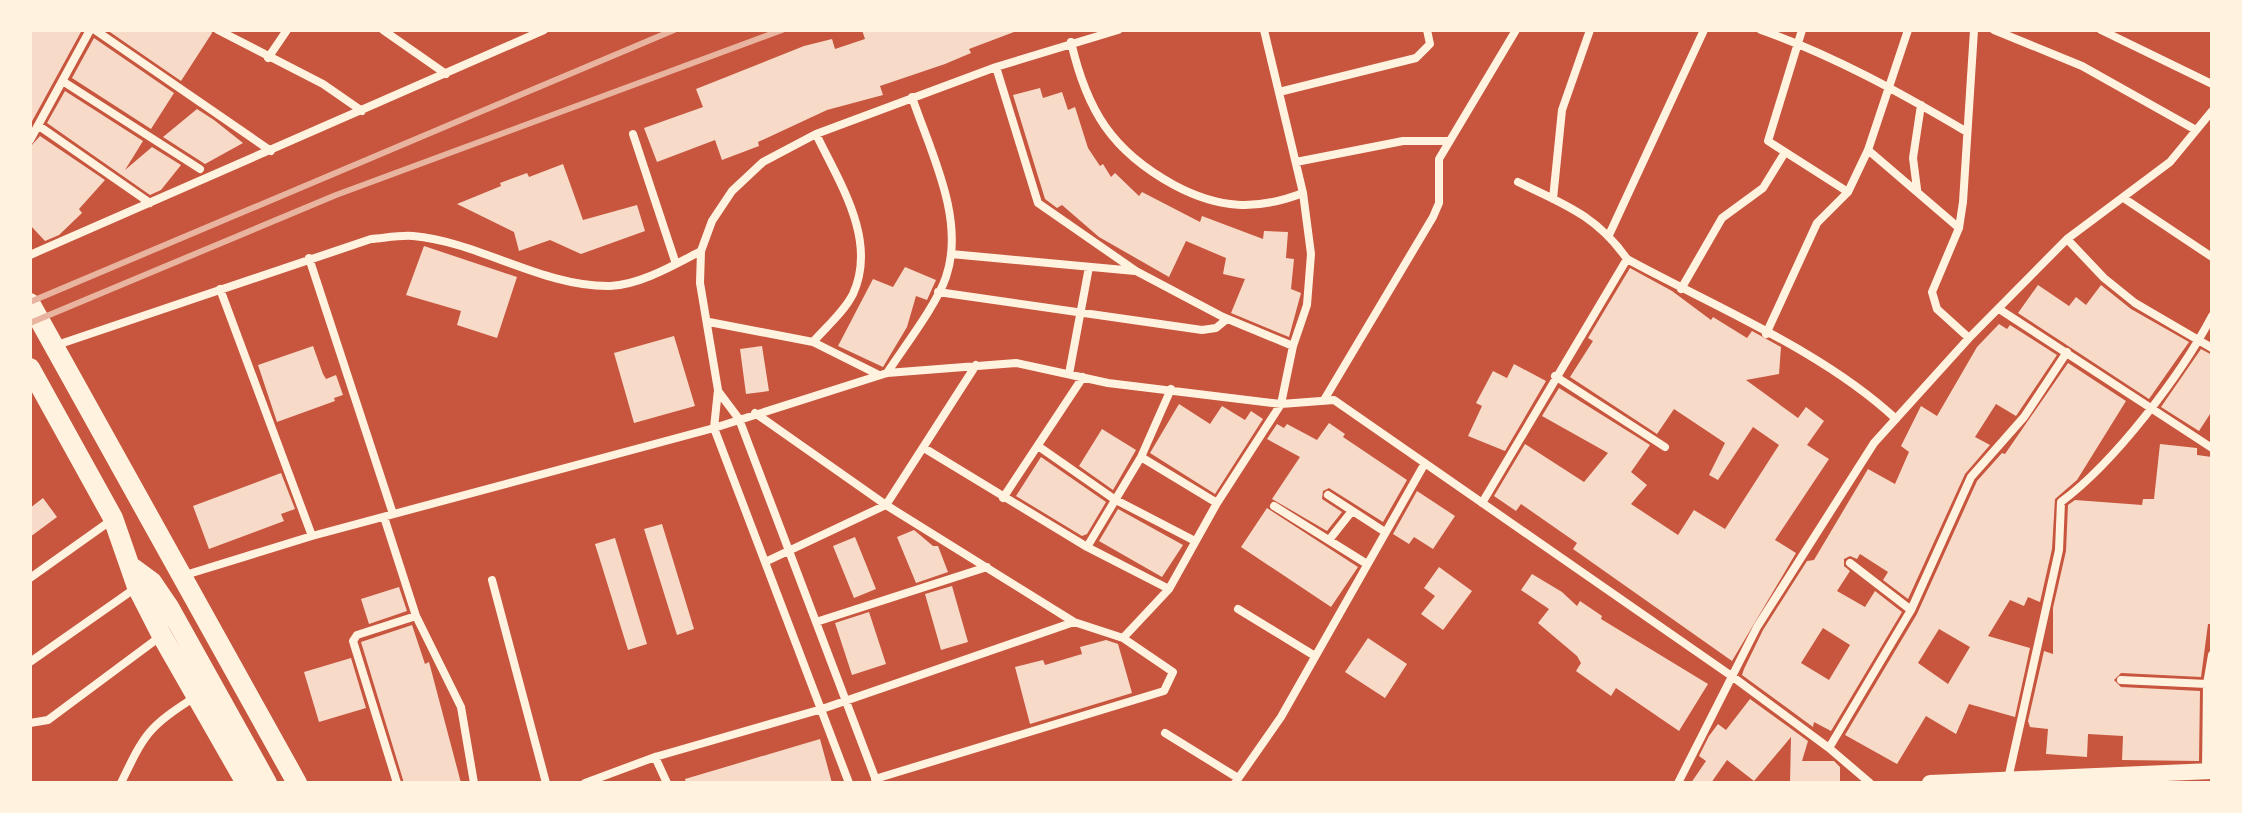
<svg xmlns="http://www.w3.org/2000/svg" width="2242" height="813" font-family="Mulish,sans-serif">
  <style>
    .building { fill: #f7dbc8; fill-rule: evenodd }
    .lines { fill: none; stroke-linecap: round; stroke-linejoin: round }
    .minor { stroke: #fff3e0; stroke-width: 8 }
    .secondary { stroke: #fff3e0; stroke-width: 16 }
    .trunk { stroke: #fff3e0; stroke-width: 20 }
    .rail { stroke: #e9b49f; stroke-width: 6 }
  </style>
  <rect width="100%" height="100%" fill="#c8553d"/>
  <path class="building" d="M30,30H82L30,125Z
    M107,30H211L212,33L181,81Z
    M862,30L1014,32L969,49L971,53L945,64L880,86L883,95L827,110L758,142L759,146L722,160L715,140L657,162L644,128L703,107L696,89L804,46L832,39L835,49L865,39Z
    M94,38L174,93L151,129L72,78Z
    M1040,88L1043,98L1062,92L1068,110L1075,107L1088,148L1100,166L1103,164L1111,177L1115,173L1139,196L1142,192L1200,222L1202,216L1263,239L1264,231L1288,232L1286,258L1294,259L1291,289L1301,293L1289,337L1231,313L1245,279L1223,274L1226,258L1186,241L1169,277L1099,237L1062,205L1057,208L1045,199L1013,95Z
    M65,91L143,141L125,170L152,147L181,165L161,190L150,195L47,123Z
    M197,109L214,120L243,143L205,164L163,137Z
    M40,136L105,180L79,209L82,213L59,235L45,241L30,225V147Z
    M563,164L583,220L637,205L645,231L581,254L550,240L519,251L514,232L457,204L501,186L500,183L527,173L529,177Z
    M424,246L517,277L497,338L457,325L461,311L406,295Z
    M905,267L936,280L927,300L916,296L907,327L883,367L838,346L873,279L893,287Z
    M1630,268L1672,291L1711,320L1713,317L1747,338L1752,331L1781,347L1779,374L1746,380L1798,418L1806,407L1824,421L1807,445L1829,459L1775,540L1796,553L1732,661L1573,549L1577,543L1521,504L1516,511L1494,496L1525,444L1584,482L1608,453L1542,416L1559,388L1650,445L1631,472L1647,485L1631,504L1678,535L1694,510L1725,529L1779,445L1753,427L1718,480L1709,475L1725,443L1674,409L1657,434L1570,377L1593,341L1588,338Z
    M2038,285L2069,306L2076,297L2086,305L2101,285L2131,309L2189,342L2149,399L2018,313Z
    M1999,324L2007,329L2010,325L2057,355L2016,416L1996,404L1975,437L1990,445L1965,474L1908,599L1883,580L1888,572L1860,554L1857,559L1850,556L1844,559V566L1850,571L1837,591L1865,607L1875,591L1902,612L1831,731L1814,722L1813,727L1742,675L1744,669L1763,630L1807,561L1814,560L1868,469L1895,484L1909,452L1901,446L1921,406L1937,416L1977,347ZM1823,628L1850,645L1829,680L1801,663Z
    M674,336L695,406L634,423L614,353Z
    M313,346L323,374L326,379L336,375L343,395L334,398L335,401L277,422L258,365Z
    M762,346L769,391L746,394L740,349Z
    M2201,349L2212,355V411L2199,431L2161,407Z
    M2068,363L2126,401L2077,480L2055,499L2052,549L2040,602L2028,597L2024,606L2010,600L1988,636L2030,648L2015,717L1969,704L1956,734L1926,716L1897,764L1845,735L1917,614L1977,481L2002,453L2005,454ZM1939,629L1970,647L1948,684L1918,663Z
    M1514,364L1546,381L1505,451L1468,436L1482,406L1476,403L1493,371L1507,378Z
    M1179,404L1210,424L1222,406L1245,420L1251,411L1263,419L1215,494L1150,453Z
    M1329,423L1345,434L1343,437L1407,480L1383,522L1329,488L1323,491L1322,499L1342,512L1327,531L1272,499L1300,457L1267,439L1277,424L1284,428L1287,424L1317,440Z
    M1102,429L1136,450L1113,490L1079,466Z
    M2160,444L2197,448V455L2212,457V624H2208L2201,677L2121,673L2114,680L2121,687L2200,691L2199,761L2122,760L2123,736L2088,734L2087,757L2046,754L2048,729L2030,727L2028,721L2044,651L2053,654V608L2066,551L2068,505L2075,500L2142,505L2143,499H2154Z
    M1041,457L1106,502L1087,534L1082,536L1016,496Z
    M281,473L295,509L281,514L284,521L209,549L193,506Z
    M1417,491L1455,516L1433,549L1414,537L1409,544L1393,534Z
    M43,498L57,517L30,537V508Z
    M1267,508L1358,567L1331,607L1241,547Z
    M1118,509L1183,545L1162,577L1099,541Z
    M662,524L694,629L677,635L644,529Z
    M914,530L933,546H938L948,572L916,583L897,537Z
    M855,537L876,589L854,598L833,546Z
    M615,538L647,644L628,650L595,544Z
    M1439,567L1472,591L1443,630L1421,614L1435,596L1424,588Z
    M1532,574L1562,592L1577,606L1580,601L1602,616L1601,619L1708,684L1679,731L1616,688L1611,696L1576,671L1581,663L1577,656L1538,623L1549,609L1521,590Z
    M952,586L968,642L941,650L925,594Z
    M399,587L407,611L369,624L361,599Z
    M869,612L886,664L852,675L835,623Z
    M412,625L425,664L429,662L461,783H404L361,642Z
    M1368,638L1407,664L1385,698L1345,672Z
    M1106,640L1118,644L1132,693L1030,724L1015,667L1043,660L1045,665L1082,654L1080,647Z
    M351,658L366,708L319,722L304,672Z
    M1750,699L1808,741L1802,761H1834L1840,767V782L1790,783L1791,737L1754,781L1727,760L1711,783H1691L1706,761L1699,756L1709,736L1718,724L1726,730Z
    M820,739L832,783H686L685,779Z"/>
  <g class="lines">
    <path class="minor" d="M95,30L271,151
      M218,30L323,84L362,111
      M383,30L446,74
      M1761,30C1833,55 1901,93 1967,132
      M1802,30L1768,141L1848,192
      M1994,30L2082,66L2196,130
      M2101,30L2212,84
      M1071,42C1087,111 1112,151 1174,185C1219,209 1256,211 1303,193
      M268,58L287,30
      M996,67L1038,203L1136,271L1223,317L1293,346
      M64,82L200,169
      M1279,92L1416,58L1430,44L1427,30
      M39,126L150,203
      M633,134L676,264
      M30,140L90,30
      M1868,150L1959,228
      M1296,162L1403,141H1448
      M1518,182C1564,204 1597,216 1627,259C1715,307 1823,351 1896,419
      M1917,189L1913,158L1921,105
      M1553,199L1562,110L1590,30
      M2125,199L2212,257
      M1609,235L1704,30
      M2067,239L2104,278L2135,303L2212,348
      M951,254L1135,271
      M30,255L544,30
      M309,258L393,514
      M220,289L312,536
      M1681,289L1722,218L1763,188L1784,154
      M938,292L1202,330L1216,328L1227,319
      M1999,309L2212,448
      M709,322L813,342C826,327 844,312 853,294C878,240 839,182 816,134
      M1766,334L1817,223L1848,192L1868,150L1908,30
      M1969,338L1937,309L1932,292L1959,228L1963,202L1974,30
      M813,342L879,375
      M54,346L371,239C384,238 400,235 413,236C480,242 542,287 610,286C640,285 674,265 701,251
      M887,373C904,347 937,304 946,277C966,219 930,151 912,97
      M1069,374L1089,267
      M1555,376L1665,447
      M718,391L739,419L877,783
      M1324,400L1433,217L1439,203V159L1516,30
      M755,413L886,505L1074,622L1123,638L1169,589L1217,503L1281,404L1293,346L1307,305L1311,254L1303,193L1264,30
      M1038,446L1114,499L1195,541
      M924,448L1087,547L1169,589
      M1141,457L1217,503
      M1328,495L1385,532
      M1003,498L1083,377
      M1482,503L1627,259
      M1274,506L1367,564
      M384,517L416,616L461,707L474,783
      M1329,540L1352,511
      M1087,547L1141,457L1171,389
      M765,562L886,505L976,365
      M1850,563L1911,610
      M182,576L312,536L714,428L887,373L1016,363L1108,383L1281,404L1334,400L1733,677L1829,748L1870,783
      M30,578L113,519
      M492,580L546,783
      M1238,609L1315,656
      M816,622L987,567
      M30,662L137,587
      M2121,680L2207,684
      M30,723L48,720L161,636
      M1165,733L1238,778
      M1829,748L1911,610L1971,477L2024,417L2067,352
      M655,757L667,783
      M2206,771L2207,684L2212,655
      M875,779L1164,691L1173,672L1123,638
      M2008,779L2059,550L2061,502C2115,462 2181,375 2212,316
      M121,783C145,733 148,727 195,697
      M397,783L353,641L357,635L416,616
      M585,783L655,757L822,709L1074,622
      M849,783L714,428L718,390L700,283L701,251L712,221L732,191L763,162L816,134L996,67L1118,30
      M1235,783L1281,717L1425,463
      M1678,783L1757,627L1874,443L1969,338L2067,239L2170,162L2212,111"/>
    <path class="secondary" d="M1930,783L2212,771"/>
    <path class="trunk" d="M30,303L297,783
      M30,368L113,518L137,587L162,636L246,783
      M133,568L152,582L169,607L267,783"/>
    <path class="rail" d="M30,302L674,30
      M30,323L336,195L782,30"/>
  </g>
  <rect width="2242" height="813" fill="none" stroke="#fff3e0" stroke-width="64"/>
</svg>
